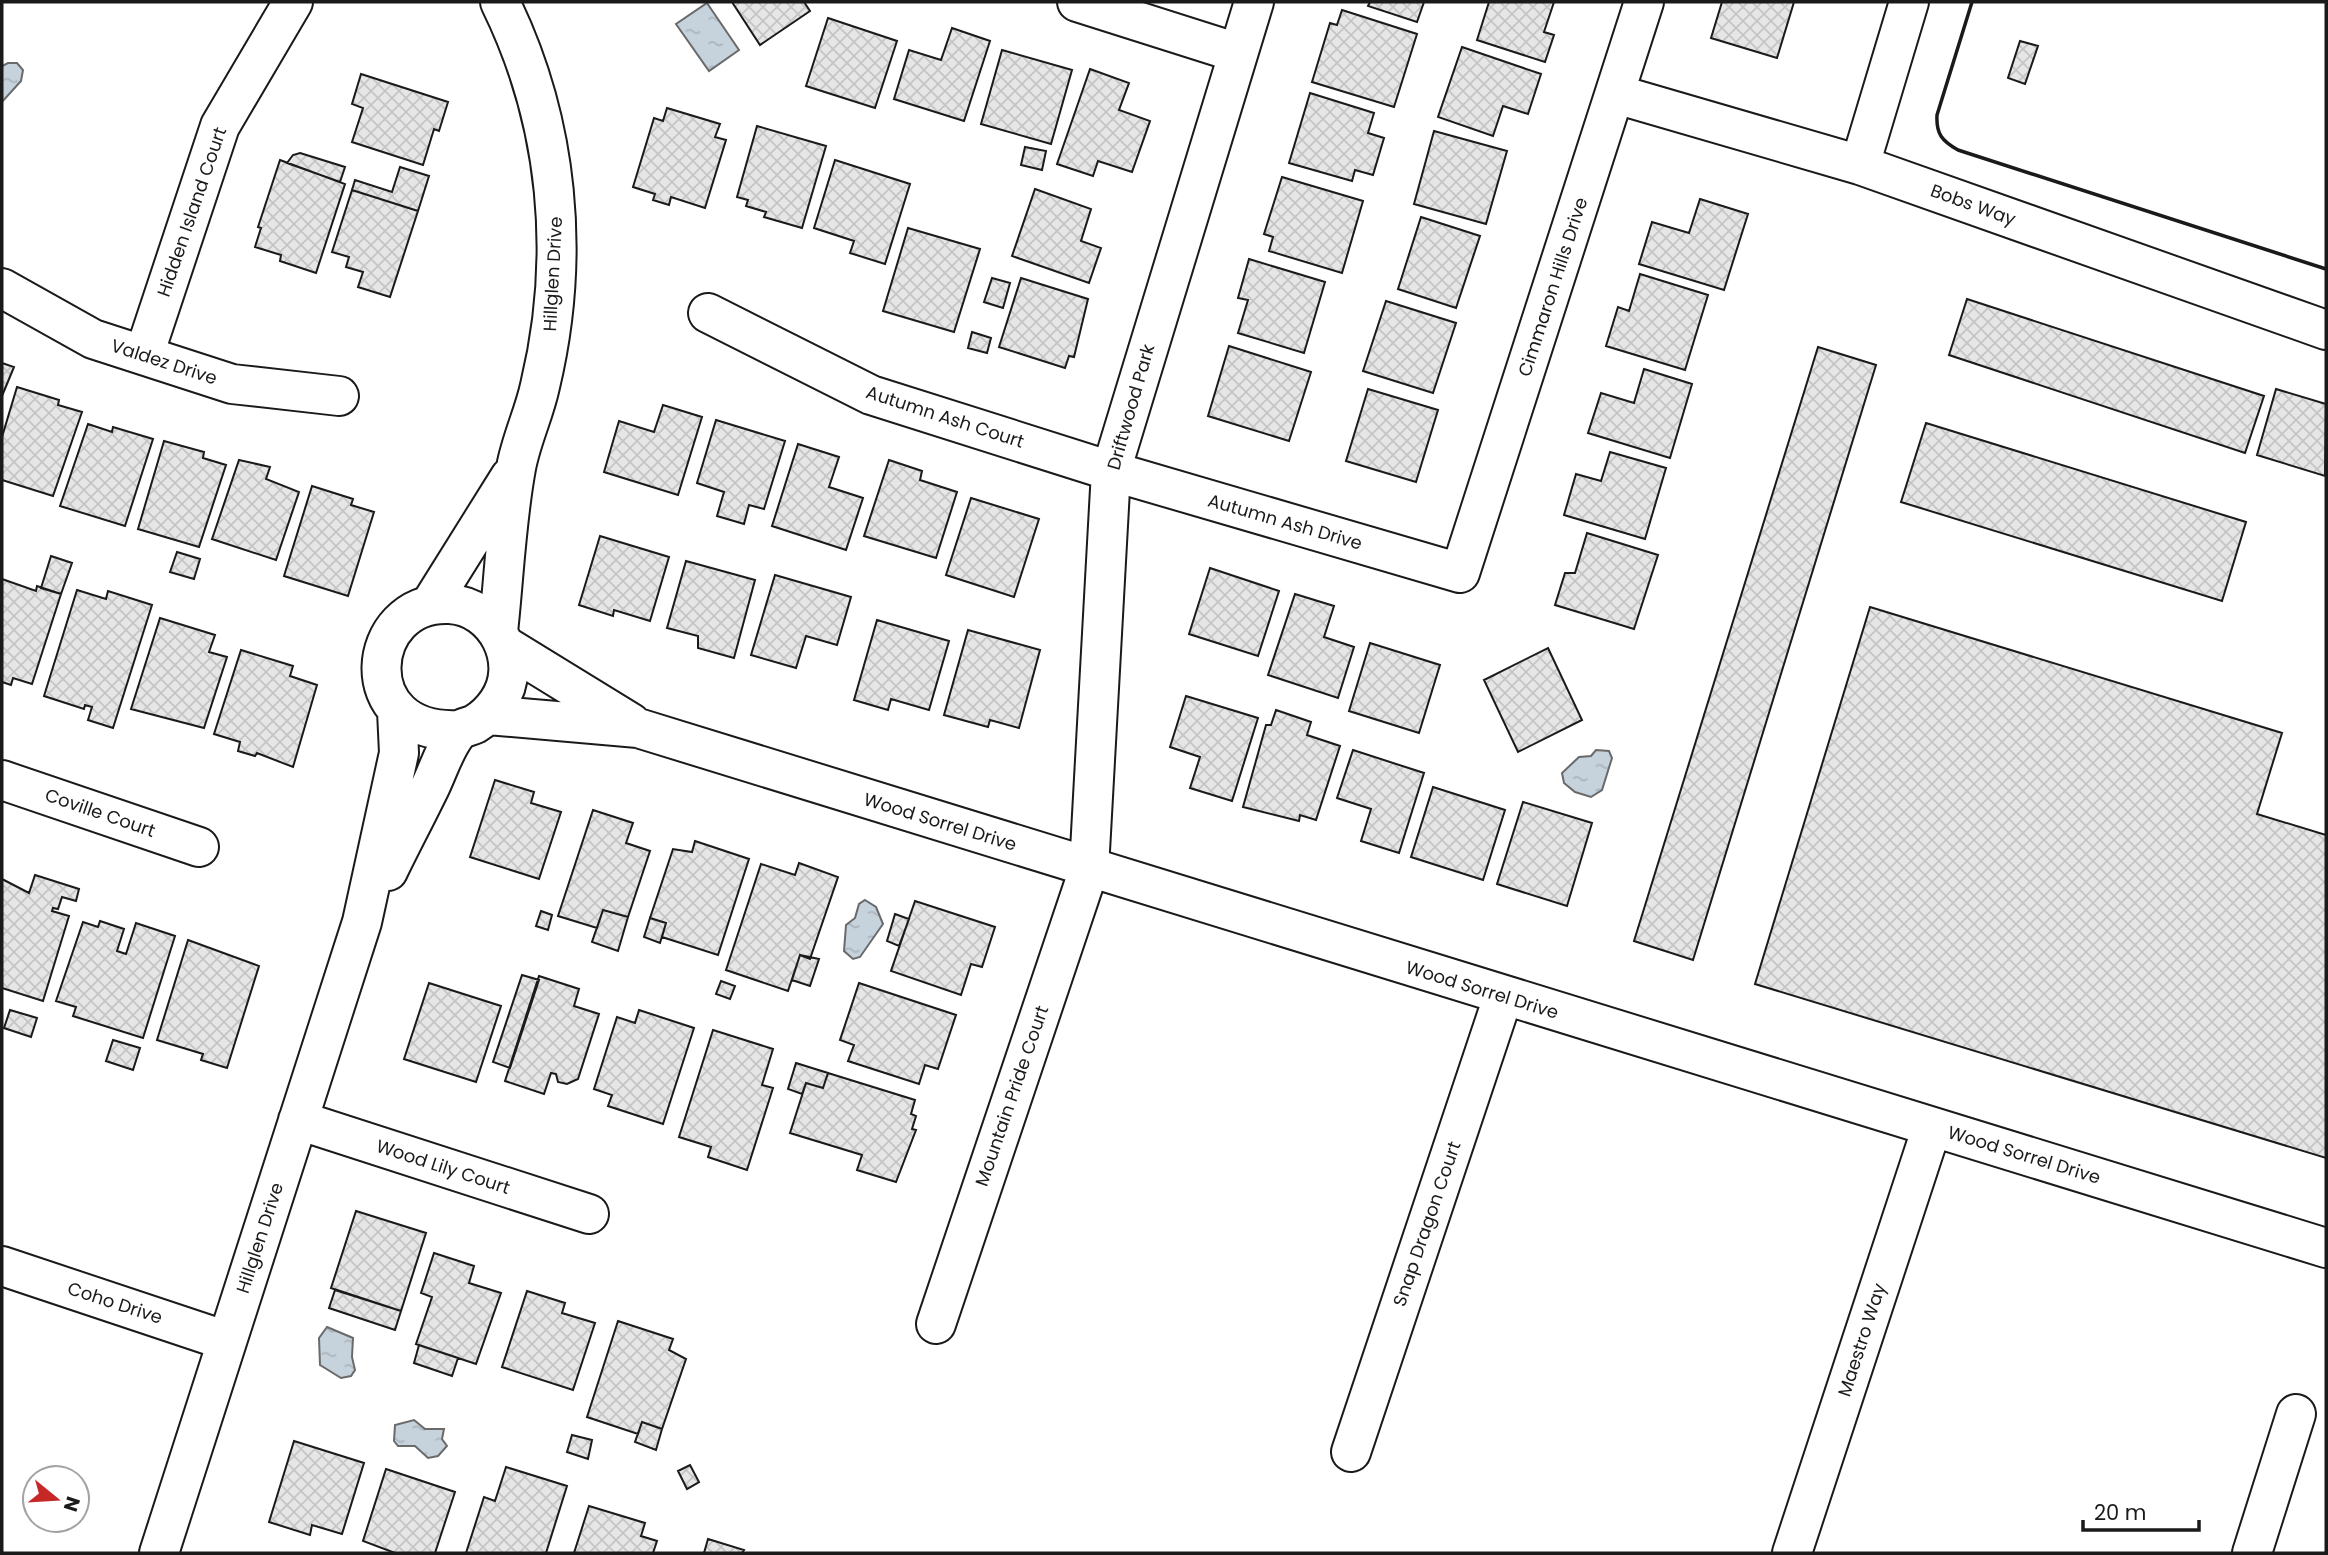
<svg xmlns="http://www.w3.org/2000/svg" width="2328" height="1555" font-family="Poppins,sans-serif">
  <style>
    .water { fill: url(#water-ripples); stroke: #6a6a6a; stroke-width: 2 }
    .building { fill: url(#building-cross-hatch); stroke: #1a1a1a; stroke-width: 2 }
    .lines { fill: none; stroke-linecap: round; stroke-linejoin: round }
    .minor-casing { stroke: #1a1a1a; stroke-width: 42 }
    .minor { stroke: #fff; stroke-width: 38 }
    .wall { stroke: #1a1a1a; stroke-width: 3.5 }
    .labels { text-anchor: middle; stroke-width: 5; stroke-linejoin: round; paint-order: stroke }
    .street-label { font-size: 18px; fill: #1a1a1a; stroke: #fff }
  </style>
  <defs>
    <pattern id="water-ripples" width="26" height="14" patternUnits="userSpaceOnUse" patternTransform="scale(1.75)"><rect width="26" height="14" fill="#c6d2dc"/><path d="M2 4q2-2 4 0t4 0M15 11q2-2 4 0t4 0" fill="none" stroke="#aab4bc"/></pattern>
    <pattern id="building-cross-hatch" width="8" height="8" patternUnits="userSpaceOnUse" patternTransform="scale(1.75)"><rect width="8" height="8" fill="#e6e6e6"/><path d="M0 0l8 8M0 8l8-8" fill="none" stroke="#c5c5c5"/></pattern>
  </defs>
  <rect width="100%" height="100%" fill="#fff"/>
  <path class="water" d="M707,3L739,50L709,71L676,24Z
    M8,63H17L23,70L21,81L2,102V66Z
    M1596,750L1609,751L1612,758L1602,790L1591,797L1575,792L1564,783L1562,773L1579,757L1591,756Z
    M865,900L876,907L883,924L860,957L853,959L844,951L846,925L855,918L859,904Z
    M327,1327L353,1338L352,1357L355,1370L351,1376L341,1378L320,1365L319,1338Z
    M414,1420L425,1429H444L442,1439L447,1446L438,1456L428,1458L415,1446H398L394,1441L395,1425Z"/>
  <path class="building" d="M732,2H804L810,11L760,45Z
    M1370,2H1424L1417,22L1368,6Z
    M1489,2H1554L1544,32L1554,35L1545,62L1477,40Z
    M1722,2H1794L1777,58L1711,38Z
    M1342,10L1417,34L1394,107L1312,82L1330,23L1337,25Z
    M828,18L897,41L875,108L806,86Z
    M952,28L990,41L964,121L894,99L909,50L941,60Z
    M2020,41L2038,46L2025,84L2008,78Z
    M1462,47L1541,74L1528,114L1503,106L1493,136L1438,117Z
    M1002,50L1072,70L1051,144L981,124Z
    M1090,69L1129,83L1119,110L1150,121L1132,172L1098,161L1093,176L1057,164Z
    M361,74L448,102L439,131L434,129L423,165L352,142L363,108L352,104Z
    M1310,93L1374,113L1368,133L1384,138L1373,175L1355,170L1352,181L1289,163Z
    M667,108L720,124L715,137L726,140L705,208L671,197L669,205L653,200L655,194L633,187L654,118L663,121Z
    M757,126L826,146L802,228L764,217L766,212L746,206L748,200L737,197Z
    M1434,131L1507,151L1486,224L1414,204Z
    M1025,147L1046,151L1042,170L1021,165Z
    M300,153L345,167L340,182L287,163L293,155Z
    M280,160L345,184L316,273L280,261L281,255L255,247L261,228L258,227Z
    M835,160L910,184L885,264L850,253L854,241L814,228Z
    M400,167L429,176L418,211L352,190L355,180L392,192Z
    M1282,177L1363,201L1342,273L1269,251L1273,237L1264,234Z
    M1035,189L1091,209L1081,241L1101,248L1089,283L1012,256Z
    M352,190L418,211L390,297L358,287L363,272L346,267L349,257L332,252Z
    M1700,199L1748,214L1724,290L1639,264L1652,222L1689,233Z
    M1421,217L1480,236L1456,308L1398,289Z
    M908,228L980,249L954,332L883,311Z
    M1249,259L1325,282L1304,353L1238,333L1248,300L1238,298Z
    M1640,274L1708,295L1685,370L1606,346L1618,307L1629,311Z
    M992,278L1010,283L1003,308L984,302Z
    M1021,278L1088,299L1074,357L1069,356L1065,368L999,347Z
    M1967,299L2264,396L2245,453L1949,355Z
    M1386,301L1456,323L1433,393L1363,371Z
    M972,332L991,338L987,353L968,348Z
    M1229,346L1311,372L1289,441L1208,416Z
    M1818,347L1876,365L1693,960L1634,941Z
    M2,363L14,367L2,396Z
    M1644,369L1692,384L1670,458L1588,433L1601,393L1634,403Z
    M17,387L59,400L58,405L82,412L53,496L2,480V437Z
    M1368,389L1438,410L1416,482L1346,461Z
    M2276,389L2326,404L2325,476L2257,455Z
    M663,405L702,417L678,495L604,472L619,421L654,432Z
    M716,420L785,441L764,509L749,505L744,524L717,516L724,492L697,483Z
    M1926,423L2246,522L2222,601L1901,502Z
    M88,424L112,432L113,427L153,439L125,526L60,506Z
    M164,441L204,452L203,458L226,465L199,547L138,529Z
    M798,444L839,457L829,487L863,498L846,550L772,526Z
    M1610,452L1666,468L1645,539L1564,515L1576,474L1601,481Z
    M239,460L270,467L266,479L299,492L276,560L212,539Z
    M889,460L922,471L920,480L957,492L936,558L864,536Z
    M312,486L353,499L351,505L374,512L348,596L284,576Z
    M971,498L1039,519L1014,597L946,575Z
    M1587,533L1658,555L1634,629L1555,605L1565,573H1575Z
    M600,536L669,557L650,621L614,610L613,616L579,605Z
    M177,552L200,559L194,579L170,572Z
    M51,556L72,563L61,594L41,588Z
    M686,561L755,580L734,658L698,648V636L667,628Z
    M1210,568L1279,591L1258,656L1189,634Z
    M775,575L851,597L837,645L806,636L796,668L751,655Z
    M2,579L36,591L37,586L61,594L32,684L13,678L11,685L2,682Z
    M77,590L106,599L108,591L152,605L113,728L88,720L92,707L85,705L84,709L44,696Z
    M1295,594L1334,606L1324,637L1354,647L1338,698L1268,675Z
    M1870,607L2282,733L2257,814L2326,835V1158L1755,984Z
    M160,618L215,635L209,652L227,657L204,728L131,709Z
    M877,620L949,641L929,710L891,699L888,710L854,700Z
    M968,630L1040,650L1019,728L990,720L988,727L944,715Z
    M1370,643L1440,665L1419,733L1349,711Z
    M1548,648L1582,720L1518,752L1484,680Z
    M241,650L293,666L290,676L317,685L293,767L257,753L255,756L238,751L240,742L214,734Z
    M1186,696L1258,718L1232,801L1190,788L1200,757L1170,747Z
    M1276,710L1311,722L1307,735L1340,746L1316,820L1300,815L1299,821L1243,807L1266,725H1271Z
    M1353,750L1424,773L1399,853L1361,841L1371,809L1337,798Z
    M495,780L534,792L531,803L561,812L539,879L470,857Z
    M1433,787L1505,810L1483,880L1411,857Z
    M1523,802L1592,823L1567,906L1497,884Z
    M593,810L633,823L626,843L650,851L628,917L603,910L597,928L558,916Z
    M695,841L749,859L718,955L662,937L666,923L650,918L673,849L692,852Z
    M799,863L838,877L810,959L800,955L788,991L726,970L761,864L795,875Z
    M35,875L79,889L76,901L62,897L58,909L53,908L52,911L69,916L43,1001L2,988V879L29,893Z
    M915,901L995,927L982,967L971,964L961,995L891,971Z
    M603,910L628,917L618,951L592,942Z
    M541,911L552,915L548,930L536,926Z
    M895,914L909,919L899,946L887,941Z
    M650,918L666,923L660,943L644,937Z
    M100,921L124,929L117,951L126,954L136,923L175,936L143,1038L73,1016L76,1007L56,1001L83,922L98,927Z
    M188,940L259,966L227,1068L201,1060L203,1054L157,1040Z
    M800,955L819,959L810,986L792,980Z
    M522,975L539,980L510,1068L493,1062Z
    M539,976L579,989L574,1006L599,1014L578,1079L567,1084L558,1082L556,1074L551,1073L544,1094L505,1081Z
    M721,981L735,986L730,999L716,994Z
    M429,983L501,1006L476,1082L404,1059Z
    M859,983L956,1015L938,1069L925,1065L919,1084L848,1061L854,1045L840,1040Z
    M10,1010L37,1018L31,1037L4,1028Z
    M639,1010L694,1028L663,1124L608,1106L612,1095L594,1089L617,1017L635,1023Z
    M713,1030L773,1049L762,1085L773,1088L747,1170L708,1157L711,1147L679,1137Z
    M113,1040L140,1048L133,1070L106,1061Z
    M796,1063L828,1073L823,1088L806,1083L802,1094L788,1089Z
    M828,1073L915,1100L911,1114L916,1116L912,1129L916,1130L896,1182L857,1170L862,1155L790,1133L806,1083L823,1088Z
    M356,1211L426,1233L401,1311L331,1288Z
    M434,1253L474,1266L469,1283L501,1293L476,1364L416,1344L432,1297L421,1293Z
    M335,1290L401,1311L395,1330L329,1308Z
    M527,1291L565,1303L562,1313L595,1323L573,1390L502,1367Z
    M618,1321L673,1339L669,1350L686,1359L662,1429L642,1422L638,1434L587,1417Z
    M419,1345L458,1358L452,1376L414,1363Z
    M642,1422L662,1429L656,1450L635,1442Z
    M572,1435L592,1440L588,1459L567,1452Z
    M294,1441L364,1463L342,1534L312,1525L310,1535L269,1522Z
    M690,1465L699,1482L687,1489L678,1471Z
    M506,1467L567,1486L546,1553H466L484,1497L495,1501Z
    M386,1469L455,1492L435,1553H395L363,1541Z
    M589,1506L645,1523L641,1536L657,1541L653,1553H574Z
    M708,1539L744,1550L742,1553H704Z"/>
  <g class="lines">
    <g class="minor-casing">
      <path id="minor" d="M1077,2L1238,53
        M1616,94L1860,165L2326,330
        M1860,165L1909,2
        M2,288L93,339L232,384L339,396
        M708,313L871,395L1111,471L1460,573L1644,2
        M144,355L220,126L293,2
        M430,605L510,477
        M498,632C504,578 506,522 516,468C521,440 534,414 540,386C571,257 559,122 500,2
        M504,645L631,723
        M488,715L638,728L2326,1248
        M2,780L199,847
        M388,871C402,842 417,814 431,785C439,768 445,748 457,733C461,727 469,727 475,724C485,718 492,711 498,702C525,663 496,606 449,604C364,600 351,735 458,730
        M298,1120L589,1214
        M2,1266L227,1341
        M936,1324L1089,869L1111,471L1254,2
        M1351,1452L1503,997
        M159,1553L362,922L399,753L397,711
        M1792,1553L1932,1127
        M2252,1553L2296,1414"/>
    </g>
    <use href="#minor" class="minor"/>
    <path class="wall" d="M1972,2L1937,115C1936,134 1942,141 1958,150L2326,269"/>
  </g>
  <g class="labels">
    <g class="street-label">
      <text transform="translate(1973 205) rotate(20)" y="6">Bobs Way</text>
      <text transform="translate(192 212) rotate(-71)" y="6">Hidden Island Court</text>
      <text transform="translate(553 274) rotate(-87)" y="6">Hillglen Drive</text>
      <text transform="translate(1553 287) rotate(-72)" y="6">Cimmaron Hills Drive</text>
      <text transform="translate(164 362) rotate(18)" y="6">Valdez Drive</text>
      <text transform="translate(1131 407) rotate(-74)" y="6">Driftwood Park</text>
      <text transform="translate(945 417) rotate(18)" y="6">Autumn Ash Court</text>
      <text transform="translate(1285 522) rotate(16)" y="6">Autumn Ash Drive</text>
      <text transform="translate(100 813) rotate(19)" y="6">Coville Court</text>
      <text transform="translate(940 822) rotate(17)" y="6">Wood Sorrel Drive</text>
      <text transform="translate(1482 990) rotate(17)" y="6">Wood Sorrel Drive</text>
      <text transform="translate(1012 1096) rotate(-71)" y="6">Mountain Pride Court</text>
      <text transform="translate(2024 1155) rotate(17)" y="6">Wood Sorrel Drive</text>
      <text transform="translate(443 1167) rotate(18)" y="6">Wood Lily Court</text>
      <text transform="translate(1427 1224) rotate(-71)" y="6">Snap Dragon Court</text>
      <text transform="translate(260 1238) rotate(-72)" y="6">Hillglen Drive</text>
      <text transform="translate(115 1303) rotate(18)" y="6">Coho Drive</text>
      <text transform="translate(1862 1340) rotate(-72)" y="6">Maestro Way</text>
    </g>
  </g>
  <rect width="2328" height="1555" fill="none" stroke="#1a1a1a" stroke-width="7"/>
  <g transform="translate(56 1499) rotate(108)"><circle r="33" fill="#ffffff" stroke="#a3a3a3" stroke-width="2"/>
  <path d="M0-5L12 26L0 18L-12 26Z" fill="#c62828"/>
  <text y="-10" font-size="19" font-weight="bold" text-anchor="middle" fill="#1a1a1a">N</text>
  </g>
  <path d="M2083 1520v10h116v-10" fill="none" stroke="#1a1a1a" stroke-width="3.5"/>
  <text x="2094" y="1520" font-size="21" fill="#1a1a1a" stroke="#ffffff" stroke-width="5" paint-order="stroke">20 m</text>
</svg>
